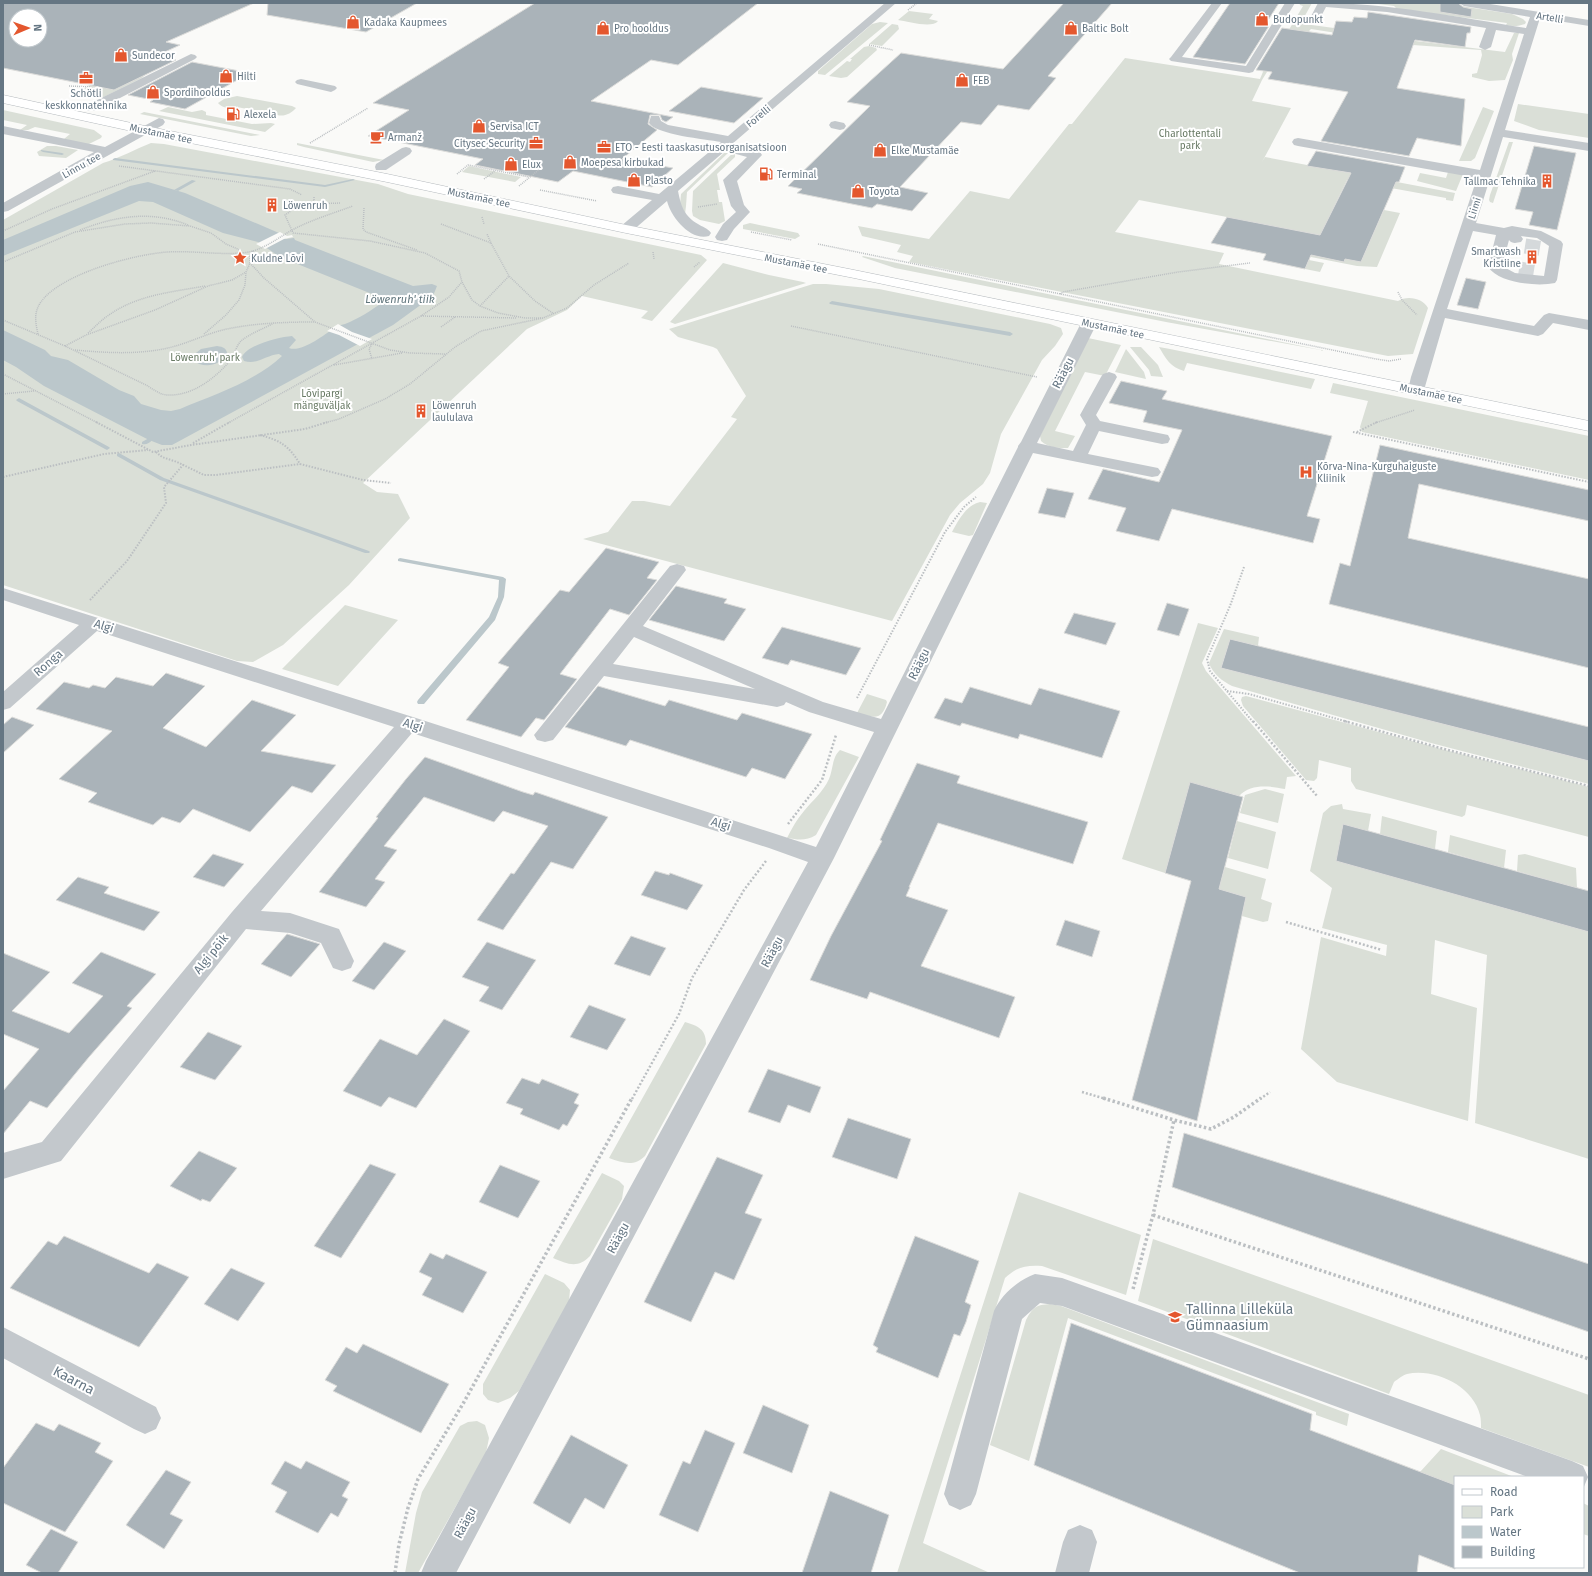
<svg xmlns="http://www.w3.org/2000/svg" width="1592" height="1576" font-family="'Fira Sans',sans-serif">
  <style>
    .green { fill: #dadfd7 }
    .water { fill: #bbc7cb }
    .pier { fill: #fafaf8 }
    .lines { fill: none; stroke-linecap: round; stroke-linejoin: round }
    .stream { fill: #bbc7cb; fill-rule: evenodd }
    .building { fill: #aab3b9; stroke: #dcdcda; fill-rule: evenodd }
    .minor-tunnel { stroke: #d5d9db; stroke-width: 15; stroke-dasharray: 15 8; stroke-linecap: butt }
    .major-casing { stroke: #b5babe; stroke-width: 1 }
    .path-far3 { stroke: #bbbfc2; stroke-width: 1.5; stroke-dasharray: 1 1; stroke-linecap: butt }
    .path-far2 { stroke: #bbbfc2; stroke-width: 2; stroke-dasharray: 1.5 1.5; stroke-linecap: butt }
    .path-far1 { stroke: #bbbfc2; stroke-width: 2.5; stroke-dasharray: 2 2; stroke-linecap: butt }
    .path { stroke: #bbbfc2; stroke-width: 3.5; stroke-dasharray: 2.5 2.5; stroke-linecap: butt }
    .minor { fill: #c3c8cc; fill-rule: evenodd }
    .major { fill: #fff; fill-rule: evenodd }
    .labels { text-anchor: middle; stroke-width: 4; stroke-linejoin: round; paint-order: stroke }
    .far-street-label { font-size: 10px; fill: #657683; stroke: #fff }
    .far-poi-label { font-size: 10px; fill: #657683; stroke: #fff; text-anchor: start }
    .far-park-label { font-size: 10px; fill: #687a64; stroke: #fff }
    .far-water-label { font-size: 11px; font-style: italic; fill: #60757c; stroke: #fff }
    .street-label { font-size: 12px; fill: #657683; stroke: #fff }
    .near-poi-label { font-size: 14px; fill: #657683; stroke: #fff; text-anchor: start }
    .near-street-label { font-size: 14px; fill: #657683; stroke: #fff }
  </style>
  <rect width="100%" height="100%" fill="#fafaf8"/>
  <path class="green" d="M1299,3H1312L1302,21L1304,24L1334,28V31L1505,52L1514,33H1519L1512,54L1513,60L1505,80L1489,81L1472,77V74L1477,73L1482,55L1481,50L1413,45L1311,29L1308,32L1293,30L1262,80L1252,101L1291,108L1262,162L1265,157L1455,193L1453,201L1446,200V198L1347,180L1320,235L1139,200L1115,232L1224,253L1219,264L1398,301C1407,295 1423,298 1428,308L1413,354L1388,356L909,262L913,256L897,252L901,245L862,236L858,226L929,239L970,191L1009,199L1069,124H1072L1125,58L1260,79L1265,67L1268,65L1303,6L1300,5Z
    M1370,3H1441L1512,14L1523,19L1526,22L1525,24C1519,26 1513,27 1506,25L1507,23L1397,9L1394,6Z
    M909,11L933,14L929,19L938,21C932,29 907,21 898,20Z
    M880,22L888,23L825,75L818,74V71L872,24Z
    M892,24L898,25L899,29L882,46L869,44Z
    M869,46L876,48L877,50L847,77L841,78L829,76L847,61L850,62L852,59H850L864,47Z
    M120,70L146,74L142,78L100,99L74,94Z
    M237,96L292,106L296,108C291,114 282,118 275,114L277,112L267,111L264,112L252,110L250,111H244L247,109L237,107C232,110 222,108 218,103L224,99Z
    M1518,104L1589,114V138L1539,130L1514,121Z
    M168,107L192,112L202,110L206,112V115L252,124L271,123L275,124L265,132L159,111Z
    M1483,107L1494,111L1475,158L1471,161H1459Z
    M3,110L94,130L102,136L101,138L87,145L64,139L70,134L35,127L28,130H20L27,125L3,120Z
    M144,112L260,135L251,136L140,114Z
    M1509,142H1513L1493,203L1490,202L1489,200L1490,195Z
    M151,143L164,144L378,184L408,194L701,255L707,260L652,321L641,318L648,311L582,296L567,310L527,329L363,483L377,492L398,494L410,518L349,585L283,645L253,662L237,661L3,585V220L103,163C120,158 135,149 151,143Z
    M297,143L384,160L373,162L304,147L297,145Z
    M47,146H56L78,150L66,158L39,156L37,152Z
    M724,153H728L687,192L686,206L685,214L680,205L681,194Z
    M733,153L735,154V157L717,174L720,190H717L719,202H722L725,221L719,224L700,220L693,216L692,211L693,191Z
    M469,166L521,177L515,182L462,172Z
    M1448,172L1463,174L1456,191L1417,181L1420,173L1446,178Z
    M1384,210L1400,213L1377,267L1357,266L1311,257V255L1343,262L1345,259L1361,262Z
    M750,223L798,233L800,236L795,239L743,229V225Z
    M863,256L1326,351L1166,322L895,268L862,257Z
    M1309,260L1324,263L1320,272L1305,269Z
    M723,263L769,275L803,282L806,283L675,324L670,322Z
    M813,284H826L879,289L1050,324L1061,328L1063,334L1055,346L1042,360L1001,434L990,473L983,484L960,503L950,515L892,621L583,539L608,532L632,501H644L670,506L737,419L731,417L746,396L717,349L713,347L678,337L669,329Z
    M1088,338L1121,345L1105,376L1085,372L1055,431L1075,436L1068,448C1059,448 1048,448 1041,441L1040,436Z
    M1130,347H1141L1158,365L1163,377L1151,376L1149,370Z
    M1159,347L1170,349L1315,379L1311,389L1187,363L1184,371C1170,367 1166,359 1159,347Z
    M1126,349L1144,372L1146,379L1115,372Z
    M1333,383L1589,436V480L1362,432L1360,427L1368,401L1330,393Z
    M980,502L987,503L973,535L969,536L952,532C958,521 966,505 980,502Z
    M345,605L398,620L338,686L282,669Z
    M1198,623L1218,628L1202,663L1206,671L1296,776L1287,777L1285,789C1270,786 1251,783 1239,796L1190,783L1165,873L1122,859Z
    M1224,629L1259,637L1258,646L1230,639L1221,668L1589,761V784L1431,743L1232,686C1222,681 1213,674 1209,663Z
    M867,694L886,700L887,702C882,722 873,717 857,713Z
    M1246,696L1445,750L1589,787V837L1467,805L1465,815L1462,817L1356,789L1351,781V768L1319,760L1317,778L1314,781L1306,780L1243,706L1241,700L1242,697Z
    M840,750L859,757L816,835C806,841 799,840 787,838C792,828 797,819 804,811C812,801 823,792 829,779C833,770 832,757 840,750Z
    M1265,789L1284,794L1278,823L1240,813L1245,795Z
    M1342,804L1343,809L1371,814L1368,831L1343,824L1337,860L1589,932V1159L1475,1123L1487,955L1435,940L1431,994L1477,1008L1468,1121L1337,1082L1301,1049L1321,937L1386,956L1387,945L1322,928L1332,888L1310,871L1323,813L1331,806Z
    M1382,816L1437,831L1435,849L1380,834Z
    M1237,821L1276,832L1268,869L1228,858Z
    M1450,835L1506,850L1504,868L1448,852Z
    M1525,854L1576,868L1577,888L1517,871L1518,855Z
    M1225,867L1266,879L1261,899L1272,903L1268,921L1263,922L1242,916L1246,897L1219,889Z
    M685,1022C698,1026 706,1029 706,1044L645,1156C634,1167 623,1163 609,1158Z
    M602,1173L619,1181L624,1186L622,1199L590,1256C578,1269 567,1264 553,1258Z
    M1019,1192L1141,1235L1126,1295L1042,1266C1025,1265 1017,1267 1005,1278L923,1543L990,1573H897Z
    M1153,1239L1589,1395V1467L1481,1428C1481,1424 1481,1419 1480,1415C1473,1386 1435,1368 1407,1374C1403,1375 1398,1379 1394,1382L1389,1394L1138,1301Z
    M545,1274L564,1283L570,1290L569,1301L519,1391L510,1398L498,1403L488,1400L483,1394V1384Z
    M1050,1304L1061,1306L1349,1414L1347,1426L1316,1415V1412L1068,1318L1029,1461L990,1445L1026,1320C1033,1307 1036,1305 1050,1304Z
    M477,1421L485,1425L489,1438L486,1453L418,1573H405L416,1513L422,1492L460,1426L468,1422Z
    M1441,1449L1514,1477H1455V1485L1420,1472Z
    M1583,1503L1589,1506V1536L1583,1534Z"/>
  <path class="water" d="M148,182L185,193L279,233L286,239L294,238L295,240L413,286L432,284L437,286L433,296L393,325L172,445H162L149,440L44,386L16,367L3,360V330L45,350L51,356L68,360L119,390L134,396L141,404L161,410L171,411L180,409C214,395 254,382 282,356L279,354C266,355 258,365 244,361L242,357C247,345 279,337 292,336L296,340L289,348C301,353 324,335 333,329C337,326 341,325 345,324C358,319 372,310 383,302L382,298L280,257L258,242L223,233L153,202L139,201L3,256V240L130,186Z
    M217,346C224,347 226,348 228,355C218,366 204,369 192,360V356L201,349Z"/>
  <path class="pier" d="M280,232L287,236L292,235L293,237L284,239L265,249L256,244Z
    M338,324L352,332L372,339L360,346L339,335L327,331Z"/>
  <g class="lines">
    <path class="stream" d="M41,150L62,153L64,154L62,155L43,152L41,151Z
      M115,158L325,185L353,179L355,180L325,187L113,160V159Z
      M192,180L196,181L178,191L174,190Z
      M832,301L1010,332L1013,334L1010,336L830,304L829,303Z
      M19,398L109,447L110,448L107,450L105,449L17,401L16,400Z
      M149,438L152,440C150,443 146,445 142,444V442Z
      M119,453L164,478L369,551L370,552L369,553H365L160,480L117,456V454Z
      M400,558L503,577L506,579L504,597L495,620L424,704H418L417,702L418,700L489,617L498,597L499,580L398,561V559Z"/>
  </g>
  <path class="building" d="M3,3H254L166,42L180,45L156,56L176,60L114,90L3,68ZM16,16H40V40H16Z
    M268,3H417L366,32L267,15Z
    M535,3H758L678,65L651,60L591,101L673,117L666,122L662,120L660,115H650L648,124L657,130L622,159L673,168L652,187L573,171L558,182L475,165L483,159L368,136L409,110L373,103Z
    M1064,3H1112L1048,76L1056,78L1029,110L998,105L981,125L961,122L900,187L928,193L912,211L877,204L872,208L797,193L802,189L788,186L870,106L847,102L901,53L1003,69Z
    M1230,3H1279L1265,25L1269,26L1245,64L1193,57Z
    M1440,3H1458L1463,7L1472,9L1471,17L1440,12Z
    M1368,12L1471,27L1470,33H1467L1465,47L1415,40L1397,88L1465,99L1461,146L1417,138L1409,156L1321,141L1348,92L1268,79L1272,72L1256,70L1282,28L1332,35L1336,21L1352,22L1354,17L1367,18Z
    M192,62L250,73L185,109L150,102L153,100L128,95Z
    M701,87L763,98L734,123L669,111Z
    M1534,146L1576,153L1557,230L1529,225L1533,212L1515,209Z
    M1316,151L1405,167L1399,182H1396L1361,262L1345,259L1344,262L1311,255L1305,269L1263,260L1266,254L1211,243L1227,217L1320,235L1351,173L1307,166Z
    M1466,278L1486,282L1478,309L1457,305Z
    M1121,381L1167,391L1162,399L1332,436L1307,516L1320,519L1313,543L1172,509L1159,541L1116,531L1126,508L1088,499L1103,469L1159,482L1182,430L1143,422L1147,411L1109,403Z
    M1380,445L1589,490V521L1419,484L1408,538L1589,579V668L1329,604L1340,563L1350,566Z
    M1047,488L1074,493L1065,518L1038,513Z
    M606,548L659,562L647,578L657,580L629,615L610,609L560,674L577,679L544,720L536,718L521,737L466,720L509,667L498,663L560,590L569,592Z
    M676,586L727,599L724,603L746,609L724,641L649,620Z
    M1167,603L1189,609L1179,636L1157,630Z
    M1074,613L1116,623L1106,645L1064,633Z
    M782,627L827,639L861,648L846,675L791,660L788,665L762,658Z
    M1230,639L1589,727V761L1221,668Z
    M166,673L205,686L163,728L206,747L252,700L296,715L261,751L336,765L312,793L292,786L250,832L193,809L180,823L162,817L153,825L88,802L97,793L59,779L112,731L36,709L64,682L89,688L93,685L105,688L116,677L153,686Z
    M598,686L665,706L669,700L737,720L742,713L812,734L785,779L752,768L746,777L630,740L626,746L565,727Z
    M970,687L1031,705L1039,688L1120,711L1102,758L1020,734L1018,739L962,723L960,726L934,718L945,698L962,703Z
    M12,717L34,725L3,753V725Z
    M425,757L523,792L533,795L535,792L608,817L573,869L551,862L503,930L477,920L511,873L514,874L548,826L503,811L494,822L424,797L384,846L397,850L375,879L385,882L366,907L319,892L378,818L376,817L406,779Z
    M917,763L960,776L957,783L1088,822L1073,864L938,823L909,887H910L906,896L948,910L921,966L1015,997L999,1038L870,992L867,999L810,980L831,936L882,841L880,840Z
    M1190,782L1243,797L1219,889L1246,897L1197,1121L1132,1100L1191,881L1165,873Z
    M1343,824L1589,891V932L1336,861Z
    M213,854L244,864L224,887L193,877Z
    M655,871L669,875L670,873L703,885L687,910L641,895Z
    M78,877L109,887L104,893L160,912L144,931L56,900Z
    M1065,920L1100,931L1092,957L1056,945Z
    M287,934L320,944L291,977L261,964Z
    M631,936L666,948L650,976L614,964Z
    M384,942L406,951L374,990L352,981Z
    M487,942L536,960L502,1010L479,1001L489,987L462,977Z
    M101,952L156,974L127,1006L132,1008L89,1057L47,1108L30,1101L3,1134V1091L39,1049L3,1034V953L50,972L12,1011L69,1033L103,996L72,983Z
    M589,1005L626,1019L607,1050L570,1037Z
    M444,1019L470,1031L416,1108L389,1097L381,1107L343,1091L380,1039L417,1055Z
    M208,1032L242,1046L215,1080L180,1067Z
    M768,1069L821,1087L810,1113L788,1105L780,1123L748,1112Z
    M522,1078L539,1084L542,1079L579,1094L574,1103L579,1105L567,1126L563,1124L559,1130L520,1114L523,1109L506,1103Z
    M848,1118L911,1139L897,1179L832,1157Z
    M1184,1133L1384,1196L1589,1264V1332L1172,1187Z
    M199,1151L237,1168L210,1202L202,1199L201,1201L170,1186Z
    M717,1157L763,1175L745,1213L762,1219L734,1280L715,1272L691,1322L644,1302Z
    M370,1164L396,1174L341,1258L314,1246Z
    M500,1165L540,1181L518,1218L479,1202Z
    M64,1236L149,1273L157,1263L189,1277L139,1347L10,1288L48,1241L57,1245Z
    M915,1236L979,1261L965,1302L971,1305L966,1322L960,1336L954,1334L938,1378L876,1352L878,1348L873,1345Z
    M430,1253L443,1259L446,1254L487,1272L463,1313L422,1295L432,1278L419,1272Z
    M231,1268L265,1283L238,1321L204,1304Z
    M1071,1323L1312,1414L1310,1430L1455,1485V1569L1419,1555L1417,1573H1300L1034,1465Z
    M363,1344L449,1384L421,1433L333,1391L337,1386L325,1380L346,1347L357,1353Z
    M763,1405L809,1425L792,1473L743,1453Z
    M36,1423L54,1431L59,1424L101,1443L95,1452L113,1461L65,1532L3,1503V1468Z
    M705,1430L735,1443L698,1532L659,1515L683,1461L690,1464Z
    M571,1435L628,1465L604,1509L585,1498L570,1524L533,1503Z
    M285,1461L301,1469L306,1461L350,1482L342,1496L348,1499L338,1517L331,1513L318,1533L275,1512L287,1492L271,1484Z
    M166,1470L191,1482L170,1514L183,1520L164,1549L126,1525Z
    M830,1491L889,1515L871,1573H802Z
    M51,1529L78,1542L58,1573H42L26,1565Z"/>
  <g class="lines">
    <path class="minor-tunnel" d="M1525,246L1543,249
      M1519,269L1538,272"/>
    <g class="major-casing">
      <path id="major" d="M3,95L145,126L387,174L626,225L854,270L1589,421V431L854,278L626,233L387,182L145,134L3,103Z"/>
    </g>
    <path class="path-far3" d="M908,10L917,3
      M869,45L893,50
      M69,86L91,87
      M310,143L368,108
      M119,166L290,189L302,195
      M457,174L468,165L529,177
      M484,179L495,171
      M519,186L541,168L540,166
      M540,190L597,201
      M314,197V201L295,208L285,215L293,233L370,241L425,253L459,271L462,282L472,300L480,306L498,313L525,318H543L567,308L594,285L629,263
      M311,204L341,203
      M698,207L717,204
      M364,208L363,229L366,232L417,250
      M482,217L484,224
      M441,224L491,243L487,234
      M80,230C116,216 151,210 188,225
      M3,231L52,209L155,171
      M751,232L792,240
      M491,243L509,276L535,301L554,314
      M818,244L1376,359L1389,361L1401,359
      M653,252L654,259
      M3,262L75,232L125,224L151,223L190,226L211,233L226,244L240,250
      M250,263L264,278L315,322L390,350L410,353L445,354
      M694,267L700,262
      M1398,292L1402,300L1417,315
      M1060,294L1063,292L1178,272L1250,263
      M480,306L509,276
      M421,316L516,318
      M3,320L65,346L146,385C153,389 160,395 168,395C192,396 214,379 229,362C234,356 236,346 241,341C249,334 265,328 274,323
      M791,326L1037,377
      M441,327L455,317
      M88,333C95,327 101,320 109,315C137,295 172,292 205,286
      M38,334C36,325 34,316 38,307C53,275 135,254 168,252C192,250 232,257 253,251C269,246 282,235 296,228C314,219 334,213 353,206
      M204,334L226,315L239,300L245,285L246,272L250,263V256L253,251
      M372,344L369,349L372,359
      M65,346L86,335L155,310L208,286L232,280L246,272
      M75,350C107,353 141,355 172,347C191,342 208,333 227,329C256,323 286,322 315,322
      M334,365L402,353
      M3,374L98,423
      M3,394L34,391
      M228,423L421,316L449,297L462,282
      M324,423L339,419L385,399L410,384L455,347L481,331L543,318
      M1375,423L1415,410"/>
    <path class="path-far2" d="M96,422L153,452L191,445L305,429L328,422
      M1353,432L1589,482
      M1357,432L1377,422
      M260,435C281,441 288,445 300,464L363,480L391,483
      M193,443L230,422
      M156,452L162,457L177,462L204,475H216L300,464
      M3,477L104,454L148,450
      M1244,567L1230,606L1207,659L1210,671L1253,722
      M90,600L127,561L166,503L164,487L183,465
      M1227,691L1249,694L1348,722
      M857,698L945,532L964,507L976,497"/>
    <path class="path-far1" d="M1253,721L1317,796
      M1344,721L1444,749L1589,786
      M788,824L822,780L836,735
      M1286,922L1382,950
      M1082,1092L1106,1099
      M632,1099L679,1014L692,978L744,890L766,861
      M1260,1099L1270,1092"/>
    <path class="path" d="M1103,1098L1174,1120L1211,1129L1234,1117L1261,1098
      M1153,1215L1589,1359
      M1133,1289L1153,1215L1174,1120
      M395,1573L399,1544L408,1508L418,1479L464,1402L632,1098"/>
    <path class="minor" d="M885,3H896L731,145L760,152L762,155L737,181L744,205L750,212L734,229L727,240L722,241L717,240L715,237L723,224L736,212L731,206L723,180L747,157L725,151L678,191C681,206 684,216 698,224C702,227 708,228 711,233L709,236C690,241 671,217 667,201L631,232L626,233L621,232L619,229L621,226L652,200L613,193L611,190L613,187L618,186L659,194L721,142C705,139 657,135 649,123L651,116H659L661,121L668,125L728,136Z
      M1212,3H1222L1182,57L1246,66L1285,3H1295L1253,72L1249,73L1171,61L1169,59L1171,57Z
      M1318,3C1389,3 1457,17 1526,28L1530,17L1464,6L1459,3H1484L1589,20V26L1540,18L1505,130L1589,143V151L1503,137L1476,223L1504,228L1512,226L1541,231L1561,241L1563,244L1557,280L1555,283C1537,287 1499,283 1488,267L1496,235L1473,231L1447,309L1534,326L1544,315L1549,313L1589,320V330L1553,323L1543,334L1538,336L1445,318L1424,390L1422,393L1416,395L1410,393L1408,390L1411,377L1477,178L1298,146L1294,145L1292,142L1294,139L1298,138L1480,170L1524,34L1496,30L1491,47L1485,50L1479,47L1486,28L1387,12L1326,7L1317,24H1309L1308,22ZM1521,236L1537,238L1549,246L1544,276L1515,273L1502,266L1509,240C1512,244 1516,243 1521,242L1523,239Z
      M191,54L195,55L197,57L195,59L95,111H87L85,108L87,105Z
      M301,79L335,86L337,88L335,90L331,92L297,84L295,82L297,80Z
      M159,118L163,119L165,122L163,125L8,211L3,212V203L94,152L3,134V126L105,147Z
      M835,121L844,123L846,126L844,129L840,130L831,128L829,125L831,122Z
      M406,147L410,148L412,151L410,154L386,170H376L375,167L376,164L402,148Z
      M1089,318L1094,320L1097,323L1037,443L1073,451L1086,425L1080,415L1101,377L1103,374L1109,372L1115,374L1117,377L1096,415L1100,421L1168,435L1170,439L1168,443L1162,444L1099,431L1088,454L1158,468L1161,472L1158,476L1152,477L1033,453L834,858L456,1573H421L426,1561L808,862L769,848L412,733L261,911L290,913L339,929L354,961L351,968L342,971L333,968L321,943L290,933L246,929L61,1161L3,1179V1153L42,1142L232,912L394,727L97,631L10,708L3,710V692L79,625L3,600V588L416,718L816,847L874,732L809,712L786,702L784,705L777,707L604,676L553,740L545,742L537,740L534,735L670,566L677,564L684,566L686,570L643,626L823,702L881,719L1018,447V446L1021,442L1081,323L1084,320ZM634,637L755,689L613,664Z
      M1035,1274L1062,1278L1572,1461L1583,1466L1588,1477L1583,1489V1477H1528L1062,1306L1040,1303L1022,1319L976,1494L971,1505L960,1510L949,1505L944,1494L994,1311C1001,1295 1018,1280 1035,1274Z
      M3,1327L156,1407L161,1418L156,1429L145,1434L134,1429L3,1358Z
      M1080,1525L1092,1530L1097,1542L1089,1573H1055L1063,1542L1068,1530Z"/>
    <use href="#major" class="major"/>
  </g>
  <defs>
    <g id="shop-bare" transform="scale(1.08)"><path d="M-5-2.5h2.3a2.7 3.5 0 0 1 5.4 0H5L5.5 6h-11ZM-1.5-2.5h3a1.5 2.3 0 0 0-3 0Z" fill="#e4572e" stroke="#fff" stroke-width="2.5" paint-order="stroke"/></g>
    <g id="office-bare" transform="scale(1.08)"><path d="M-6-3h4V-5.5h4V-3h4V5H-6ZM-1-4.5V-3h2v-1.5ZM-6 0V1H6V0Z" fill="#e4572e" stroke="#fff" stroke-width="2.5" paint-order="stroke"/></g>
    <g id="fuel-bare" transform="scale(1.08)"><path d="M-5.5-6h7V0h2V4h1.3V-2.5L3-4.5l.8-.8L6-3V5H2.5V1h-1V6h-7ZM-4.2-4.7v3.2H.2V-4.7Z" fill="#e4572e" stroke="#fff" stroke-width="2.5" paint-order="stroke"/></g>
    <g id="cafe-bare" transform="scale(1.08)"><path d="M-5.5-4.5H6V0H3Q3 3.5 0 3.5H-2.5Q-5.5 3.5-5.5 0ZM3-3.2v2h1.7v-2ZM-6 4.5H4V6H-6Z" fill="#e4572e" stroke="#fff" stroke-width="2.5" paint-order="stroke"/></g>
    <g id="building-bare" transform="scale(1.08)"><path d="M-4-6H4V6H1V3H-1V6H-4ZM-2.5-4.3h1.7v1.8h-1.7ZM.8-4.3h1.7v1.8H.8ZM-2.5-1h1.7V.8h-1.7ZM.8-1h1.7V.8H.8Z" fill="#e4572e" stroke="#fff" stroke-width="2.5" paint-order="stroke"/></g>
    <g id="sight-bare" transform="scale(1.08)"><path d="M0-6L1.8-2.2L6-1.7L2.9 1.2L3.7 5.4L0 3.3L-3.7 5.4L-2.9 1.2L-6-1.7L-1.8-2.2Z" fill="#e4572e" stroke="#fff" stroke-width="2.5" paint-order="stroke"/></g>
    <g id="hospital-bare" transform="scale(1.08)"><path d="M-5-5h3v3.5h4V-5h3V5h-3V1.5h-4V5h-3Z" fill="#e4572e" stroke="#fff" stroke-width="2.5" paint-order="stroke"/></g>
    <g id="school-bare" transform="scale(1.08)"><path d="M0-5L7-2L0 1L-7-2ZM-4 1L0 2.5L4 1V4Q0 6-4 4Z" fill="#e4572e" stroke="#fff" stroke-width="2.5" paint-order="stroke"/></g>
  </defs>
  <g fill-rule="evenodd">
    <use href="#shop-bare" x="1262" y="19"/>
    <use href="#shop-bare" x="353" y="22"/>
    <use href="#shop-bare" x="603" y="28"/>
    <use href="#shop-bare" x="1071" y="28"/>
    <use href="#shop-bare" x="121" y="55"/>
    <use href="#shop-bare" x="226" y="76"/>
    <use href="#office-bare" x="86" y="78"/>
    <use href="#shop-bare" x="962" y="80"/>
    <use href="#shop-bare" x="153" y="92"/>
    <use href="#fuel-bare" x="233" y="114"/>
    <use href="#shop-bare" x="479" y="126"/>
    <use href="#cafe-bare" x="377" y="137"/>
    <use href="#office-bare" x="536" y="143"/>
    <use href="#office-bare" x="604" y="147"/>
    <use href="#shop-bare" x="880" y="150"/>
    <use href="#shop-bare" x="570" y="162"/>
    <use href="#shop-bare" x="511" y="164"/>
    <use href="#fuel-bare" x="766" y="174"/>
    <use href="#shop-bare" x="634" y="180"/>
    <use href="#building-bare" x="1547" y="181"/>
    <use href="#shop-bare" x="858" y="191"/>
    <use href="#building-bare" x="272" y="205"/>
    <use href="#building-bare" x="1532" y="257"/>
    <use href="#sight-bare" x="240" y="258"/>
    <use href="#building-bare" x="421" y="411"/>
    <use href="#hospital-bare" x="1306" y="472"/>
    <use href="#school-bare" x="1175" y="1317"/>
  </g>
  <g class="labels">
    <g class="far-street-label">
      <text transform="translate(1550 17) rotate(9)" y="4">Artelli</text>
      <text transform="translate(758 116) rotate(-40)" y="4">Forelli</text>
      <text transform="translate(161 133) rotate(12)" y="4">Mustamäe tee</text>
      <text transform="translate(81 165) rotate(-29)" y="4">Linnu tee</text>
      <text transform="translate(479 197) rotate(12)" y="4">Mustamäe tee</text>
      <text transform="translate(1474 208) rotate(-72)" y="4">Liimi</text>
      <text transform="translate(796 263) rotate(11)" y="4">Mustamäe tee</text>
      <text transform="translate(1113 328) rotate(12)" y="4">Mustamäe tee</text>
      <text transform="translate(1431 393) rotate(12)" y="4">Mustamäe tee</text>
    </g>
    <g class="far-poi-label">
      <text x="1273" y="23">Budopunkt</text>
      <text x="364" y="26">Kadaka Kaupmees</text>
      <text x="614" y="32">Pro hooldus</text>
      <text x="1082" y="32">Baltic Bolt</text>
      <text x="132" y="59">Sundecor</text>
      <text x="237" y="80">Hilti</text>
      <text x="973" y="84">FEB</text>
      <text x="164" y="96">Spordihooldus</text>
      <text x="86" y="97" text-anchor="middle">Schötli<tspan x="86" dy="12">keskkonnatehnika</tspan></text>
      <text x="244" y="118">Alexela</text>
      <text x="490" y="130">Servisa ICT</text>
      <text x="388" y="141">Armanž</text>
      <text x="525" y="147" text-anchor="end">Citysec Security</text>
      <text x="615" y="151">ETO - Eesti taaskasutusorganisatsioon</text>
      <text x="891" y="154">Elke Mustamäe</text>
      <text x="581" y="166">Moepesa kirbukad</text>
      <text x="522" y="168">Elux</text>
      <text x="777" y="178">Terminal</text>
      <text x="645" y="184">Plasto</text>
      <text x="1536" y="185" text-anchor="end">Tallmac Tehnika</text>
      <text x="869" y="195">Toyota</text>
      <text x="283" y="209">Löwenruh</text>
      <text x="1521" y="255" text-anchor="end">Smartwash<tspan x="1521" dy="12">Kristiine</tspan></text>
      <text x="251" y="262">Kuldne Lõvi</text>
      <text x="432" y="409">Löwenruh<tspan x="432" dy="12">laululava</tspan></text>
      <text x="1317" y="470">Kõrva-Nina-Kurguhaiguste<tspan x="1317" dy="12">Kliinik</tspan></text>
    </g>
    <g class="far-park-label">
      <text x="1190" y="137">Charlottentali<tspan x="1190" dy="12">park</tspan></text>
      <text x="205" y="361">Löwenruh' park</text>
      <text x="322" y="397">Lõvipargi<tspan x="322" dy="12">mänguväljak</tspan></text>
    </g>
    <g class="far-water-label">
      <text x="400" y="303">Löwenruh' tiik</text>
    </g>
    <g class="street-label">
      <text transform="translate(1063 373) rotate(-63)" y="4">Räägu</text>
      <text transform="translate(104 626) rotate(18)" y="4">Algi</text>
      <text transform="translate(48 663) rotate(-41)" y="4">Ronga</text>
      <text transform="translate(919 664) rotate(-64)" y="4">Räägu</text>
      <text transform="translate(413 725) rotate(18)" y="4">Algi</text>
      <text transform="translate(721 824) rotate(18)" y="4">Algi</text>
      <text transform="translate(772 952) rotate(-62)" y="4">Räägu</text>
      <text transform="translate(211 954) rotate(-51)" y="4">Algi põik</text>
      <text transform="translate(618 1238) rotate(-62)" y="4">Räägu</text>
      <text transform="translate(465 1523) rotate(-62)" y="4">Räägu</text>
    </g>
    <g class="near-poi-label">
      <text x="1186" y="1314">Tallinna Lilleküla<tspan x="1186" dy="16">Gümnaasium</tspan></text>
    </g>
    <g class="near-street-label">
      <text transform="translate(74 1380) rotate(28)" y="5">Kaarna</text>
    </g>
  </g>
  <rect width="1592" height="1576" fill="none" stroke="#657683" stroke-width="8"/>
  <rect x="1454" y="1476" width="130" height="92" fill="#ffffff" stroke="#c1c8cd"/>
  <rect x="1462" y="1489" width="20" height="6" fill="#ffffff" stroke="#c1c8cd"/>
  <text x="1490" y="1496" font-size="12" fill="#657683">Road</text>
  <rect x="1462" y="1506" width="20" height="12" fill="#dadfd7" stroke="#c1c8cd"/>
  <text x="1490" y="1516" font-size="12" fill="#657683">Park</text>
  <rect x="1462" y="1526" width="20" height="12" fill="#bbc7cb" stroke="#c1c8cd"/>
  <text x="1490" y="1536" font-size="12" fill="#657683">Water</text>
  <rect x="1462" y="1546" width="20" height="12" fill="#aab3b9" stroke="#c1c8cd"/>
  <text x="1490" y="1556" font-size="12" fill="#657683">Building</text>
  <g transform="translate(28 28) rotate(88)"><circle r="19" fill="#ffffff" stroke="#c1c8cd"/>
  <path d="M0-3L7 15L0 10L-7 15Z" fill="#e4572e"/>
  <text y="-6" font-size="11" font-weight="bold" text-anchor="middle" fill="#657683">N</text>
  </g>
</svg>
